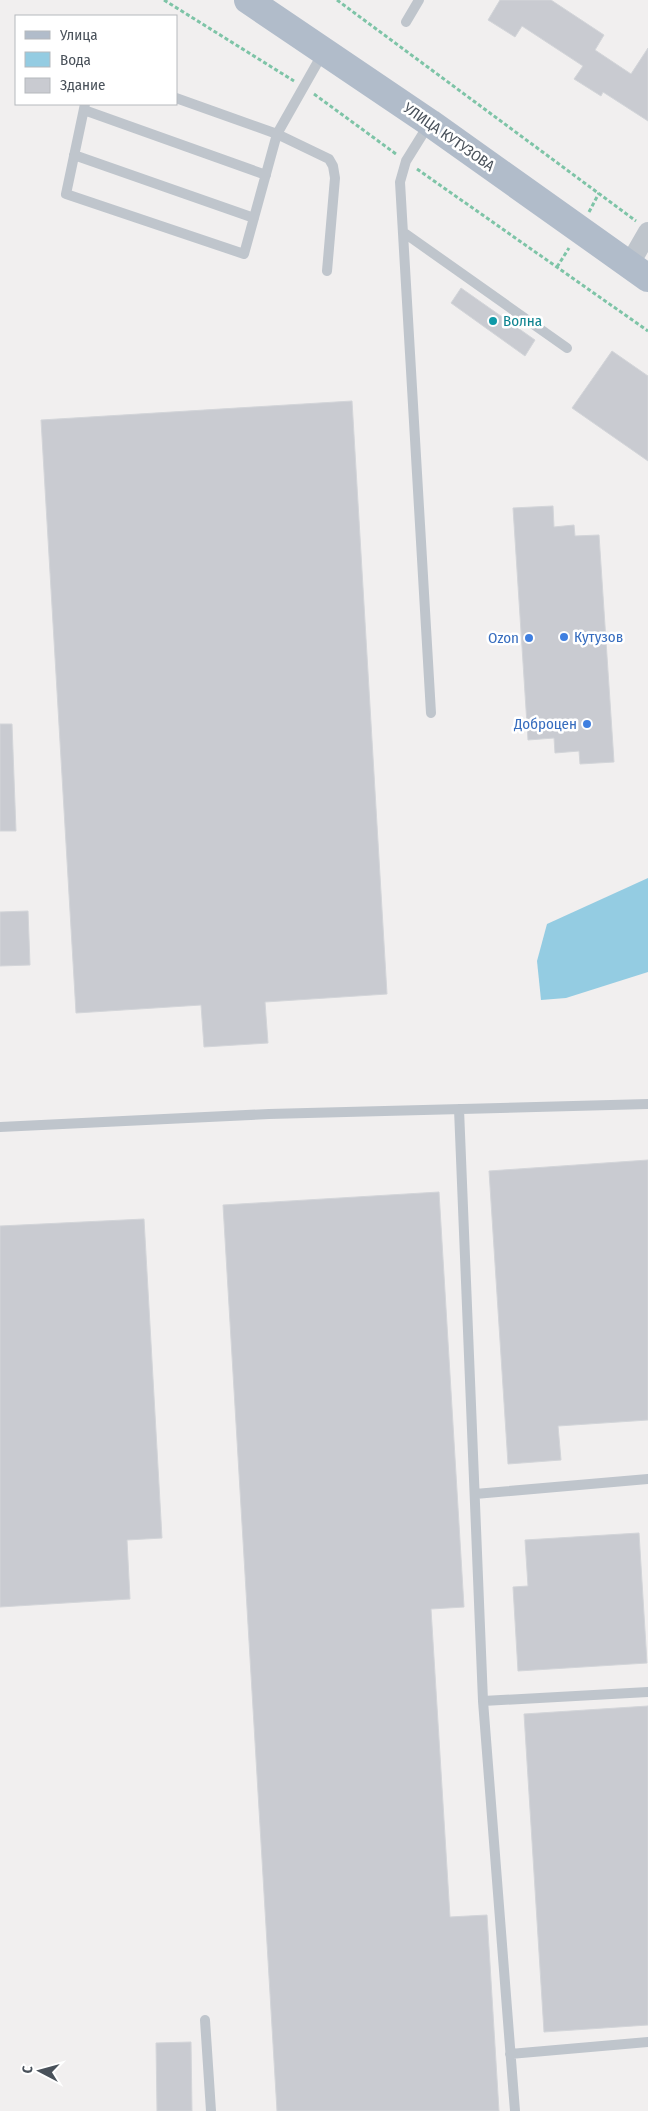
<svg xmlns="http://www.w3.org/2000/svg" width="648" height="2111" font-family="'Fira Sans Condensed',sans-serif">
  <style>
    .water { fill: #94cce2 }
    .building { fill: #c9cbd1; stroke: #d3d5d9 }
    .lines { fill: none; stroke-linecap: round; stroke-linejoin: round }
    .path { stroke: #7ec4a7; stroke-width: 3; stroke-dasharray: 4 2.5; stroke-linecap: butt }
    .service { stroke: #bfc5cc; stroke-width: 10 }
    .minor { stroke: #bfc5cc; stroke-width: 20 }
    .primary { stroke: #b1bcca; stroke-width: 28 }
    .culture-dot { fill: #0f9aa8; stroke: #fff; stroke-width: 2 }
    .shop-dot { fill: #3f7fe0; stroke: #fff; stroke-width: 2 }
    .labels { text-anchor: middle; stroke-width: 5; stroke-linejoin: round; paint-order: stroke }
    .street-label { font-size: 15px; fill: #49515a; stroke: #fff }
    .culture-label { font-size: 15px; fill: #0d838f; stroke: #fff; text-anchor: start }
    .shop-label { font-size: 15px; fill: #366cbe; stroke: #fff; text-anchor: end }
  </style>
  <rect width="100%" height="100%" fill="#f1efef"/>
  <path class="water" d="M648,878V972L566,998L541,1000L537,961L547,924Z"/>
  <path class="building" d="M500,0H551L604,35L595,50L631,74L648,48V121L603,92L601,96L574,79L583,66L522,26L515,37L488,20Z
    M461,288L535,340L525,356L451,303Z
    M612,351L648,376V461L572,408Z
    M352,401L387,994L265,1002L268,1043L204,1047L201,1005L76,1013L41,420Z
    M553,506L554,527L574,525L575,536L599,535L614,762L580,764L579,751L555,753L554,738L528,740L513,508Z
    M0,724H12L16,831H0Z
    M28,911L30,965L0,966V912Z
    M648,1160V1420L558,1426L561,1460L508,1464L489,1171Z
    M439,1192L464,1607L431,1609L450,1917L487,1915L499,2111H277L223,1205Z
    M144,1219L162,1538L127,1540L130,1599L0,1607V1226Z
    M639,1533L647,1663L518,1671L513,1587L528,1586L525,1540Z
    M648,1706V2025L544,2032L524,1714Z
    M191,2042L192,2111H157L156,2043Z"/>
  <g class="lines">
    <path class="path" d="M164,0L294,81
      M337,0L636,221
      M314,94L396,154
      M417,169L648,331
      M589,212L599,193
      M557,267L569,248"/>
    <path class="service" d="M406,22L419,0
      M176,98L277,134L329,159L333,166L335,178L327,271
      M85,104L66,194L244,254L277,134L324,51
      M84,110L266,175
      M429,124L406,161L400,182L431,713
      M74,155L254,218
      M403,232L567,348
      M459,1109L483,1701L648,1692
      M0,1127L269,1114L648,1104
      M475,1494L648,1479
      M483,1701L515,2111
      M205,2020L211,2111
      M510,2054L648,2042"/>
    <path class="minor" d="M629,265L648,232"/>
    <path class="primary" d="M248,0L430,123L648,278"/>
  </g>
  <circle class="culture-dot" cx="493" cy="321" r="5"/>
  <g class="shop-dot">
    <circle cx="564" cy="637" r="5"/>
    <circle cx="529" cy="638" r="5"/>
    <circle cx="587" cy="724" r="5"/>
  </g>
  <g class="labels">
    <g class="street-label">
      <text transform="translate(449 137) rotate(35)" y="5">УЛИЦА КУТУЗОВА</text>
    </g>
    <g class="culture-label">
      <text x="503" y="326">Волна</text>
    </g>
    <g class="shop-label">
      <text x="574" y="642" text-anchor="start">Кутузов</text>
      <text x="519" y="643">Ozon</text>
      <text x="577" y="729">Доброцен</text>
    </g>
  </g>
  <rect x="15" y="15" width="162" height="90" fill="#ffffff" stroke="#b6b9bd"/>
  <rect x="25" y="31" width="25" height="8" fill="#b1bcca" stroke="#b6b9bd"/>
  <text x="60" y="40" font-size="15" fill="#49515a">Улица</text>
  <rect x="25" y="52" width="25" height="15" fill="#94cce2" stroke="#b6b9bd"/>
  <text x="60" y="65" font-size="15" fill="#49515a">Вода</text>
  <rect x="25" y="78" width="25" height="15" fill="#c9cbd1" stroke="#b6b9bd"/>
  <text x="60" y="90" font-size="15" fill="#49515a">Здание</text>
  <g transform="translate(40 2071) rotate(276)" stroke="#ffffff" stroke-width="4" paint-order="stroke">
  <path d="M0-4L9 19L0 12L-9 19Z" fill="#49515a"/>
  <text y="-8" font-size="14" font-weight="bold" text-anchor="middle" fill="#49515a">С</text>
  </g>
</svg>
